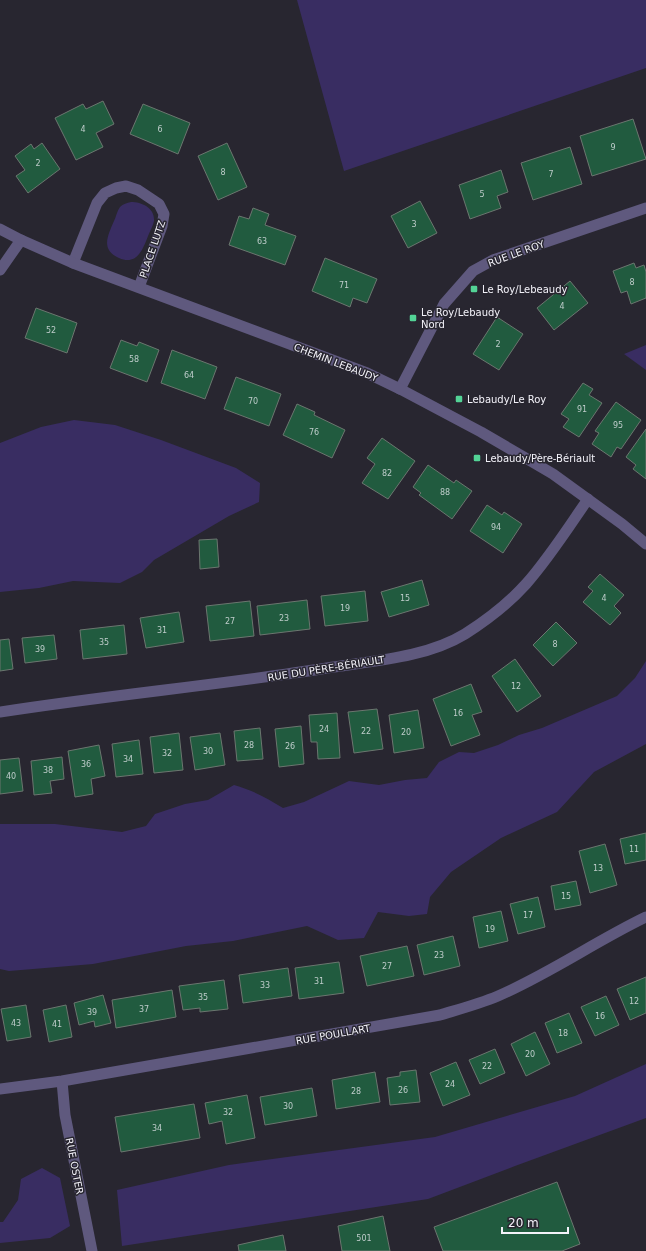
<svg xmlns="http://www.w3.org/2000/svg" width="646" height="1251" font-family="'DejaVu Sans',sans-serif">
  <style>
    .green { fill: #392d62 }
    .building { fill: #215b3f; stroke: #6b766f }
    .lines { fill: none; stroke-linecap: round; stroke-linejoin: round }
    .minor { stroke: #5f597e; stroke-width: 11 }
    .tertiary { stroke: #5f597e; stroke-width: 11 }
    .poi-dot { fill: #53d396; stroke: #282630; stroke-width: 1.5 }
    .labels { text-anchor: middle; stroke-width: 3; stroke-linejoin: round; paint-order: stroke }
    .number-label { font-size: 8px; fill: #beccca }
    .street-label { font-size: 10px; fill: #f3f2f9; stroke: #282630 }
    .poi-label { font-size: 10px; fill: #f3f2f9; stroke: #282630; text-anchor: start }
  </style>
  <rect width="100%" height="100%" fill="#282630"/>
  <path class="green" d="M297,0H646V68L344,171Z
    M131,202C142,202 155,208 154,221C153,226 150,231 148,236C143,249 137,266 119,258C100,250 108,235 114,221C116,217 117,211 120,207C123,204 127,203 131,202Z
    M646,345V370L624,354Z
    M74,420L115,425L161,440L236,468L260,483L259,502L229,516L154,560L142,572L120,583L73,581L39,588L0,592V443L41,427Z
    M646,661V744L594,772L557,812L501,838L451,872L430,897L427,914L409,916L378,912L364,938L338,940L307,926L233,941L186,946L93,964L9,971L0,969V824H55L122,832L146,826L155,814L185,804L208,800L234,785C252,790 267,798 283,808L304,802L349,781L379,785L405,780L427,778L439,762L459,752L474,753L498,745L519,735L542,728L617,696L635,678Z
    M646,1064V1118L515,1166L428,1199L122,1246L117,1190L229,1165L435,1137L575,1096Z
    M42,1168L60,1178L70,1226L50,1238L0,1243V1222H3L18,1200L21,1179Z"/>
  <path class="building" d="M103,101L114,124L96,133L103,147L76,160L55,118L83,104L86,109Z
    M143,104L190,123L178,154L130,134Z
    M633,119L646,159L592,176L580,136Z
    M42,143L60,169L28,193L16,176L25,170L15,156L31,144L34,149Z
    M227,143L247,187L218,200L198,156Z
    M570,147L582,184L533,200L521,163Z
    M501,170L508,192L497,196L501,208L470,219L459,185Z
    M420,201L437,233L408,248L391,216Z
    M253,208L269,214L265,225L296,236L285,265L229,245L239,216L249,219Z
    M325,258L377,279L367,303L353,298L350,307L312,291Z
    M634,263L636,268L644,265L646,272V298L631,304L627,291L621,293L613,271Z
    M570,281L588,303L554,330L537,308Z
    M36,308L77,323L67,353L25,338Z
    M497,317L523,334L499,370L473,354Z
    M121,340L137,346L139,342L159,350L147,382L110,368Z
    M172,350L217,367L205,399L161,383Z
    M236,377L281,394L269,426L224,409Z
    M583,383L593,389L589,395L602,403L579,437L563,427L569,419L561,414Z
    M616,402L641,420L621,449L617,447L611,457L592,444L599,433L595,431Z
    M297,404L315,412L314,415L345,430L332,458L283,435Z
    M646,429V479L633,469L636,465L626,457Z
    M382,438L415,461L388,499L362,483L375,464L367,458Z
    M428,465L454,483L456,480L472,491L452,519L419,495L421,493L413,487Z
    M487,505L502,515L504,512L522,524L503,553L470,531Z
    M217,539L219,567L200,569L199,540Z
    M600,574L624,595L614,606L621,613L610,625L583,602L593,591L588,587Z
    M422,580L429,605L389,617L381,592Z
    M365,591L368,621L325,626L321,596Z
    M307,600L310,629L260,635L257,606Z
    M250,601L254,636L210,641L206,606Z
    M179,612L184,642L146,648L140,618Z
    M556,622L577,643L553,666L533,645Z
    M124,625L127,654L83,659L80,630Z
    M54,635L57,659L25,663L22,638Z
    M9,639L13,669L0,671V640Z
    M515,659L541,696L517,712L492,676Z
    M471,684L482,712L472,715L480,735L451,746L433,699Z
    M377,709L383,749L354,753L348,712Z
    M418,710L424,748L394,753L389,715Z
    M337,713L340,758L318,759L317,742H311L309,715Z
    M301,726L304,764L279,767L275,729Z
    M260,728L263,759L237,761L234,731Z
    M179,733L183,770L154,773L150,737Z
    M220,733L225,765L195,770L190,737Z
    M139,740L143,774L116,777L112,744Z
    M99,745L105,776L91,779L93,794L75,797L68,751Z
    M62,757L64,779L50,781L52,793L34,795L31,761Z
    M19,758L23,791L0,794V760Z
    M646,833V860L625,864L620,839Z
    M605,844L617,885L590,893L579,851Z
    M576,881L581,905L555,910L551,886Z
    M538,897L545,927L518,934L510,904Z
    M501,911L508,941L479,948L473,917Z
    M453,936L460,966L424,975L417,945Z
    M407,946L414,976L367,986L360,956Z
    M339,962L344,993L299,999L295,968Z
    M288,968L292,996L243,1003L239,975Z
    M646,977V1013L630,1020L617,989Z
    M224,980L228,1009L200,1012V1008L183,1010L179,986Z
    M172,990L176,1017L116,1028L112,1000Z
    M103,995L111,1023L95,1027L94,1021L79,1025L74,1003Z
    M606,996L619,1025L595,1036L581,1007Z
    M26,1005L31,1037L7,1041L1,1009Z
    M66,1005L72,1037L49,1042L43,1010Z
    M569,1013L582,1043L557,1053L545,1023Z
    M535,1032L550,1064L526,1076L511,1044Z
    M495,1049L505,1073L480,1084L469,1060Z
    M456,1062L470,1095L443,1106L430,1073Z
    M416,1070L420,1102L390,1105L387,1078L400,1076V1072Z
    M375,1072L380,1102L336,1109L332,1080Z
    M312,1088L317,1116L265,1125L260,1097Z
    M247,1095L255,1138L226,1144L222,1121L209,1124L205,1103Z
    M194,1104L200,1138L121,1152L115,1117Z
    M557,1182L580,1244L562,1251H443L434,1227Z
    M383,1216L390,1251H342L338,1226Z
    M283,1235L286,1251H239L238,1245Z"/>
  <g class="lines">
    <path class="minor" d="M73,263L97,203L105,193L116,188L126,186L138,190L159,204L164,214L162,226L139,287
      M0,270L21,240
      M400,389L444,304L473,271L493,260L646,208
      M0,712C109,695 219,685 327,668C371,661 426,658 465,634C487,620 508,604 526,584C549,558 568,528 588,499
      M62,1081L65,1115L92,1251
      M0,1089L62,1081L440,1015C460,1009 479,1004 498,996C549,974 596,941 646,917"/>
    <path class="tertiary" d="M0,229L21,240L73,263L367,373L400,389L481,432L553,474L622,524L646,544"/>
  </g>
  <g class="poi-dot">
    <rect x="470" y="285" width="8" height="8" rx="2"/>
    <rect x="409" y="314" width="8" height="8" rx="2"/>
    <rect x="455" y="395" width="8" height="8" rx="2"/>
    <rect x="473" y="454" width="8" height="8" rx="2"/>
  </g>
  <g class="labels">
    <g class="number-label">
      <text x="83" y="132">4</text>
      <text x="160" y="132">6</text>
      <text x="613" y="150">9</text>
      <text x="38" y="166">2</text>
      <text x="223" y="175">8</text>
      <text x="551" y="177">7</text>
      <text x="482" y="197">5</text>
      <text x="414" y="227">3</text>
      <text x="262" y="244">63</text>
      <text x="632" y="285">8</text>
      <text x="344" y="288">71</text>
      <text x="562" y="309">4</text>
      <text x="51" y="333">52</text>
      <text x="498" y="347">2</text>
      <text x="134" y="362">58</text>
      <text x="189" y="378">64</text>
      <text x="253" y="404">70</text>
      <text x="582" y="412">91</text>
      <text x="618" y="428">95</text>
      <text x="314" y="435">76</text>
      <text x="387" y="476">82</text>
      <text x="445" y="495">88</text>
      <text x="496" y="530">94</text>
      <text x="405" y="601">15</text>
      <text x="604" y="601">4</text>
      <text x="345" y="611">19</text>
      <text x="284" y="621">23</text>
      <text x="230" y="624">27</text>
      <text x="162" y="633">31</text>
      <text x="104" y="645">35</text>
      <text x="555" y="647">8</text>
      <text x="40" y="652">39</text>
      <text x="516" y="689">12</text>
      <text x="458" y="716">16</text>
      <text x="324" y="732">24</text>
      <text x="366" y="734">22</text>
      <text x="406" y="735">20</text>
      <text x="249" y="748">28</text>
      <text x="290" y="749">26</text>
      <text x="208" y="754">30</text>
      <text x="167" y="756">32</text>
      <text x="128" y="762">34</text>
      <text x="86" y="767">36</text>
      <text x="48" y="773">38</text>
      <text x="11" y="779">40</text>
      <text x="634" y="852">11</text>
      <text x="598" y="871">13</text>
      <text x="566" y="899">15</text>
      <text x="528" y="918">17</text>
      <text x="490" y="932">19</text>
      <text x="439" y="958">23</text>
      <text x="387" y="969">27</text>
      <text x="319" y="984">31</text>
      <text x="265" y="988">33</text>
      <text x="203" y="1000">35</text>
      <text x="634" y="1004">12</text>
      <text x="144" y="1012">37</text>
      <text x="92" y="1015">39</text>
      <text x="600" y="1019">16</text>
      <text x="16" y="1026">43</text>
      <text x="57" y="1027">41</text>
      <text x="563" y="1036">18</text>
      <text x="530" y="1057">20</text>
      <text x="487" y="1069">22</text>
      <text x="450" y="1087">24</text>
      <text x="403" y="1093">26</text>
      <text x="356" y="1094">28</text>
      <text x="288" y="1109">30</text>
      <text x="228" y="1115">32</text>
      <text x="157" y="1131">34</text>
      <text x="364" y="1241">501</text>
    </g>
    <g class="street-label">
      <text transform="translate(152 249) rotate(-71)" y="4">PLACE LUTZ</text>
      <text transform="translate(516 253) rotate(-20)" y="4">RUE LE ROY</text>
      <text transform="translate(336 362) rotate(21)" y="4">CHEMIN LEBAUDY</text>
      <text transform="translate(326 668) rotate(-9)" y="4">RUE DU PÈRE-BÉRIAULT</text>
      <text transform="translate(333 1034) rotate(-10)" y="4">RUE POULLART</text>
      <text transform="translate(75 1166) rotate(79)" y="4">RUE OSTER</text>
    </g>
    <g class="poi-label">
      <text x="482" y="293">Le Roy/Lebeaudy</text>
      <text x="421" y="316">Le Roy/Lebaudy<tspan x="421" dy="12">Nord</tspan></text>
      <text x="467" y="403">Lebaudy/Le Roy</text>
      <text x="485" y="462">Lebaudy/Père-Bériault</text>
    </g>
  </g>
  <path d="M502 1227v6h66v-6" fill="none" stroke="#f3f2f9" stroke-width="2"/>
  <text x="508" y="1227" font-size="12" fill="#f3f2f9" stroke="#282630" stroke-width="3" paint-order="stroke">20 m</text>
</svg>
